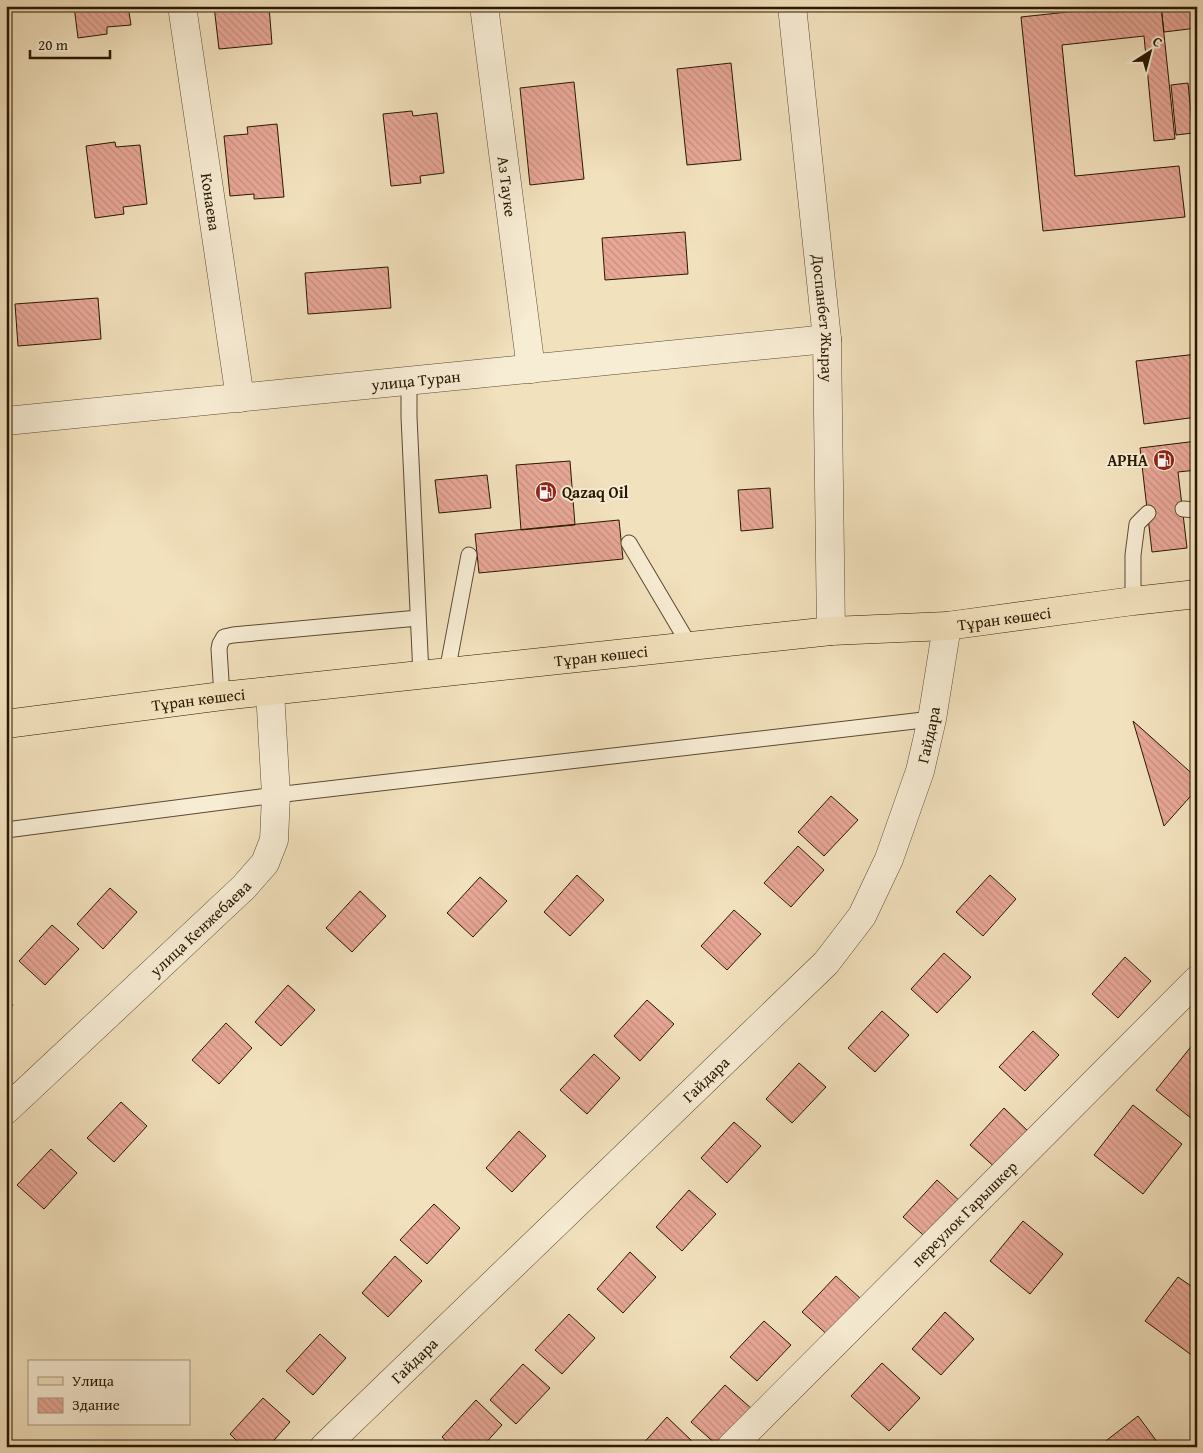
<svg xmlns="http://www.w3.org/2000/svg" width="1203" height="1453" font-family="'Gentium Book Plus',serif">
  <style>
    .building { fill: url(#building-back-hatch); stroke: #291801 }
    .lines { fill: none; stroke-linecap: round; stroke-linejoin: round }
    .service-casing { stroke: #5b4a30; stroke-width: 17 }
    .minor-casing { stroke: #5b4a30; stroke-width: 29 }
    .primary-casing { stroke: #291801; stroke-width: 29 }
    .service { stroke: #f7ecd4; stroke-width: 15 }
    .minor { stroke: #f7ecd4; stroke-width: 28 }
    .primary { stroke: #f2e1bd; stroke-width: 28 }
    .labels { text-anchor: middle; stroke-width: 4; stroke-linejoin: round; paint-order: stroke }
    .street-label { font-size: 16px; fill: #291801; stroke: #f7ecd4 }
    .poi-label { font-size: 16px; font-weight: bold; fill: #291801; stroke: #f7ecd4; text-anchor: end }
  </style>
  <defs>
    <pattern id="building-back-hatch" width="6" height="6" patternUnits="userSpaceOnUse" patternTransform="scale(1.25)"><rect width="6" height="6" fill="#e8a797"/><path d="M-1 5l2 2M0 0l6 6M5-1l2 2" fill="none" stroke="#c78f80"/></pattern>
  </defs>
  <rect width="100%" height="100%" fill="#f2e1bd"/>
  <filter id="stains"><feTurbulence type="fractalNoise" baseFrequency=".004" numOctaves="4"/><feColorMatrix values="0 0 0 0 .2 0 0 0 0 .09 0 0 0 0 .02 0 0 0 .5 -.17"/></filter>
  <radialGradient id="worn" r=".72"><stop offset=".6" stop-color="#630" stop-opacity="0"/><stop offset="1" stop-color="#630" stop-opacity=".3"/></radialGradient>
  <path class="building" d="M74,6H128L131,25L107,27V34L78,38Z
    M214,6H269L272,44L219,49Z
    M1124,6H1161L1175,139L1154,141L1144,36L1062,45L1075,176L1179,166L1185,217L1043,231L1021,17Z
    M1161,6H1197V28L1164,32Z
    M731,63L741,160L687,165L677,69Z
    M574,82L584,179L530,185L520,88Z
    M1188,83L1193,133L1176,135L1171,85Z
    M412,111L413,116L437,113L444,173L420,176L421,183L391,186L383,114Z
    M277,124L284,197L254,199V194L230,196L224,136L248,134L247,127Z
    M115,142L116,147L140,145L147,204L123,207L124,214L95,218L86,146Z
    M685,232L688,274L605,280L602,238Z
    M388,267L391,308L308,314L305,273Z
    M98,298L101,339L18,346L15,304Z
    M1197,354V417L1144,424L1136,361Z
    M1197,441V470L1178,472L1187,548L1152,552L1140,448Z
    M570,461L575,525L521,530L516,465Z
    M487,475L491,508L439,513L435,480Z
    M770,488L773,528L741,531L738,490Z
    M619,520L623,559L479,573L475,534Z
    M1133,721L1197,778V789L1164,826Z
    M831,796L858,820L824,856L798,832Z
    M798,846L824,870L791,907L764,883Z
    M577,875L604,900L570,936L544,912Z
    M990,875L1016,899L983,936L956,912Z
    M480,877L507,901L473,937L447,913Z
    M110,888L137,912L103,949L77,924Z
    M360,891L386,916L352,952L326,928Z
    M734,910L761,934L727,970L701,946Z
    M52,925L79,949L45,985L19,961Z
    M944,953L971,977L937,1013L911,989Z
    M1125,957L1151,981L1118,1018L1092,994Z
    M288,985L315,1010L281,1046L255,1022Z
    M6,999L13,1005L6,1013Z
    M647,1000L674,1024L640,1061L614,1036Z
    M882,1011L909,1035L875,1072L848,1048Z
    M226,1023L252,1048L219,1084L192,1060Z
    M1033,1031L1059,1055L1025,1091L999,1067Z
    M1194,1043L1197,1046V1123L1156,1090Z
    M594,1054L620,1078L587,1114L560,1090Z
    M799,1063L826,1087L792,1123L766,1099Z
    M121,1102L147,1126L114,1162L87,1138Z
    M1133,1105L1182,1144L1143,1194L1094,1155Z
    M1004,1108L1030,1133L997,1169L970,1145Z
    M734,1122L761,1146L727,1183L701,1158Z
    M519,1131L546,1156L512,1192L486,1168Z
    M51,1149L77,1173L44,1209L17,1185Z
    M937,1180L963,1204L930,1241L903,1217Z
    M689,1190L716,1214L682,1251L656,1227Z
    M434,1204L460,1228L427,1264L400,1240Z
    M1023,1221L1063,1254L1030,1294L990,1261Z
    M630,1252L656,1277L623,1313L597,1289Z
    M395,1256L422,1281L388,1317L362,1293Z
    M836,1276L862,1300L829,1336L802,1312Z
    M1178,1277L1197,1290V1359L1145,1321Z
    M945,1312L974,1339L941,1375L912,1349Z
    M569,1314L595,1338L562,1374L535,1350Z
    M764,1321L791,1345L757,1381L730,1357Z
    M320,1334L346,1358L313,1395L286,1371Z
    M882,1363L920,1398L889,1431L851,1396Z
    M523,1364L550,1388L516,1424L490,1400Z
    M725,1385L752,1409L718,1446L691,1422Z
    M263,1398L290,1422L268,1447H243L230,1434Z
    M476,1400L502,1425L482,1447H453L442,1437Z
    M1138,1416L1161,1447H1098Z
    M667,1417L693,1442L688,1447H640Z"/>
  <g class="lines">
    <g class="service-casing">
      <path id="service" d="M409,381V417L421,675
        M1183,509L1197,510
        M629,543L690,646
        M1133,601V555L1137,524L1148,513
        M447,672L469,555
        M222,696L219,649L220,644L224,637L233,635L418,618
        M6,830L276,795L932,719"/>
    </g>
    <g class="minor-casing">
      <g id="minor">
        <path id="s1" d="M182,6L240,398"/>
        <path id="s2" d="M484,6L531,369"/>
        <path id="s3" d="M792,6L827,339L831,631"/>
        <path id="s4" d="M6,421L827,339"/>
        <path id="s5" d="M6,1110L244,887L265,863L274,840L276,795L270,691"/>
        <path id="s6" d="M324,1447L826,963L862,916L889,859L920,771L932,719L947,626"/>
        <path id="s7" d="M731,1447L1197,980"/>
      </g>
    </g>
    <g class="primary-casing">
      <g id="primary">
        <path id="s8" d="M6,724L222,696L831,631L947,626L1133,601L1197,594"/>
      </g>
    </g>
    <use href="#service" class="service"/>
    <use href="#minor" class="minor"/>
    <use href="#primary" class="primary"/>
  </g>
  <defs>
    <g id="fuel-disc" transform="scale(1.125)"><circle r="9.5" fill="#8f2418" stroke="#f7ecd4"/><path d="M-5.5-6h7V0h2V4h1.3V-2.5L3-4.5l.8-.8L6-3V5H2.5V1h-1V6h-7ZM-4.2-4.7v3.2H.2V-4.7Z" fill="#fff"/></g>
  </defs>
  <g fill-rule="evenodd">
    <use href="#fuel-disc" x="1164" y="460"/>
    <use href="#fuel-disc" x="546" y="492"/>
  </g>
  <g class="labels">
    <g class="street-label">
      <text dy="6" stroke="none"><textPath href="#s2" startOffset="182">Аз Тауке</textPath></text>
      <text dy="6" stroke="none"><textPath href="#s1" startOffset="198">Конаева</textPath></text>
      <text dy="6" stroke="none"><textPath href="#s3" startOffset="314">Доспанбет Жырау</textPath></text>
      <text dy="6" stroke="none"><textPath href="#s4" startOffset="412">улица Туран</textPath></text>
      <text dy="6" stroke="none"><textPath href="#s8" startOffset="1004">Тұран көшесі</textPath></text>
      <text dy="6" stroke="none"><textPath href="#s8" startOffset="599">Тұран көшесі</textPath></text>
      <text dy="6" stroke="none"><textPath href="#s8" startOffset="194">Тұран көшесі</textPath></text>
      <text dy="6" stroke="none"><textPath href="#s6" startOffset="950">Гайдара</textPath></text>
      <text dy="6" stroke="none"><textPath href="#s5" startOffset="266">улица Кенжебаева</textPath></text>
      <text dy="6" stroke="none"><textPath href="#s6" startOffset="530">Гайдара</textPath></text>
      <text dy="6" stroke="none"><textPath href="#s7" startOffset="330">переулок Гарышкер</textPath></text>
      <text dy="6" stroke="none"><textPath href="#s6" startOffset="125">Гайдара</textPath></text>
    </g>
    <g class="poi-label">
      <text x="1148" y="466">АРНА</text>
      <text x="562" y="498" text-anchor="start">Qazaq Oil</text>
    </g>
  </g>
  <rect width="1203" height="1453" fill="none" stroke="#f2e1bd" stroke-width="25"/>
  <rect x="8" y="8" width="1188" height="1438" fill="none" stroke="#291801" stroke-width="2.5"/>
  <rect x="12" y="12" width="1178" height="1428" fill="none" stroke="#291801"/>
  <rect x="28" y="1360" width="162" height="65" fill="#f7ecd4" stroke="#a59780"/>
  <rect x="38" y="1377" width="25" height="8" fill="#f2e1bd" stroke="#a59780"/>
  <text x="72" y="1386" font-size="15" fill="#291801">Улица</text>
  <rect x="38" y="1398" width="25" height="15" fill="url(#building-back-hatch)" stroke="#a59780"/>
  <text x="72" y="1410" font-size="15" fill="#291801">Здание</text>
  <g transform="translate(1150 52) rotate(36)" stroke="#f7ecd4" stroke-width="4" paint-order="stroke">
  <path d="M0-4L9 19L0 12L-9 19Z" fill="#291801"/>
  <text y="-8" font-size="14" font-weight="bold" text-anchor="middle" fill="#291801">С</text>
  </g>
  <path d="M30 50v8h80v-8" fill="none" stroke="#291801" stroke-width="2.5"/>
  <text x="38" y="50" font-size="15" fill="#291801" stroke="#f7ecd4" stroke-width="4" paint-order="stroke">20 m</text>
  <rect width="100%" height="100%" filter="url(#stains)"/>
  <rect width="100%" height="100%" fill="url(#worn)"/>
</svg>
